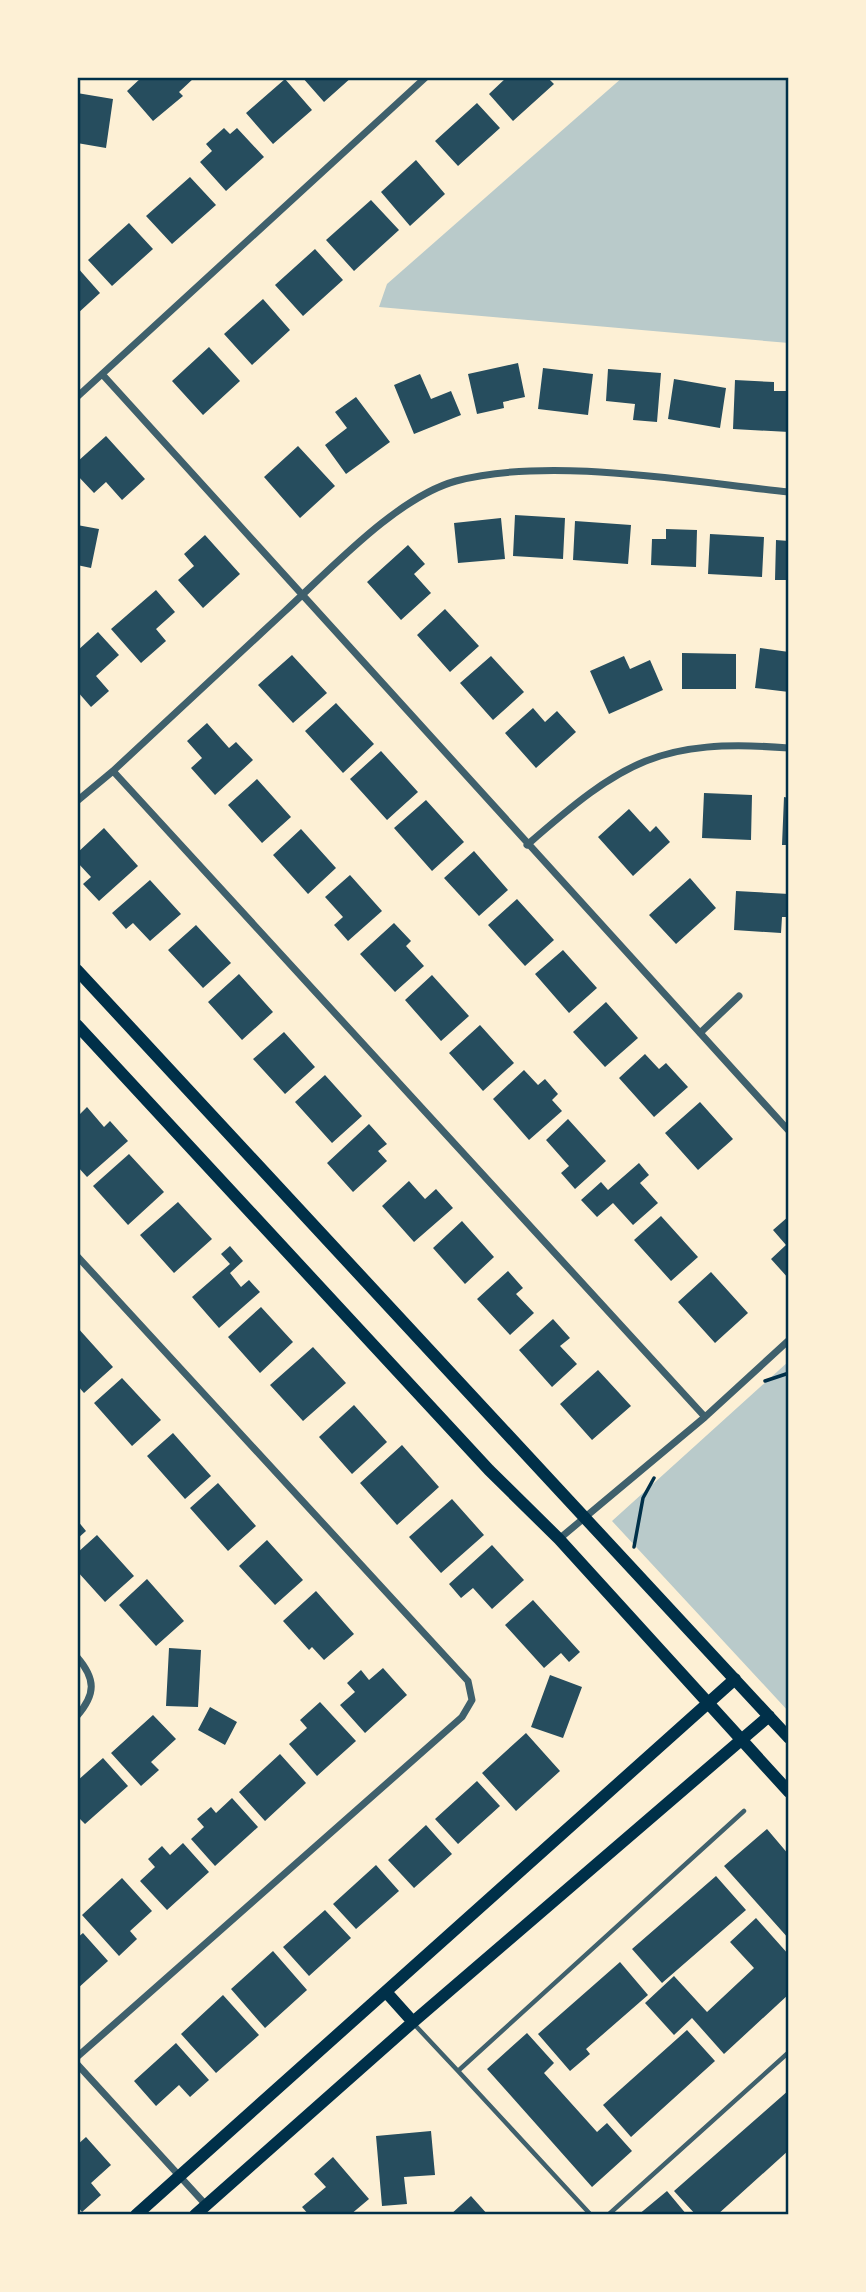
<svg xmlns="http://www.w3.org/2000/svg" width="866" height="2292" font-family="Bitter,serif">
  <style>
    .green { fill: #b9caca }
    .building { fill: #264d5e }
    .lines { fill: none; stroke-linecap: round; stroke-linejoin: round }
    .path { stroke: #003049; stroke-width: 3.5 }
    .service { stroke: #3f606c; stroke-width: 4.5 }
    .minor { stroke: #3f606c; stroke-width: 7 }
    .secondary { stroke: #003049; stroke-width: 12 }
    .neatline { fill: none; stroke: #003049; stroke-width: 2.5 }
  </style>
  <rect width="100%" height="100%" fill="#fdf0d5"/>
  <path class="green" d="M623,77H789V343L379,307L387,284Z
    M789,1361V1712L612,1521Z"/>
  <path class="building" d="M142,77H193L194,78L179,92L183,96L153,121L127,91Z
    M302,77H352L324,102Z
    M507,77H547L554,84L513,121L489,94Z
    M285,79L312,110L273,144L246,113Z
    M77,93L113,99L106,148L77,143Z
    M477,103L500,128L458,166L435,141Z
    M224,128L230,134L237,128L264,157L226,191L200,162L212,151L206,144Z
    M416,160L445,194L410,226L381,192Z
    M190,177L216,205L172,244L146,216Z
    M371,200L399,230L354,271L326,240Z
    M129,223L153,249L112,286L88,260Z
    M315,249L343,280L303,316L275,285Z
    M77,267L100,293L77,314Z
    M263,299L290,330L252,365L224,334Z
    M209,347L240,381L203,415L172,381Z
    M518,363L525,397L503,402L504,408L477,414L468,374Z
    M543,368L593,374L588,415L538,409Z
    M608,369L661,373L657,422L633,420L635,404L606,401Z
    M420,374L431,399L451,391L461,415L414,434L394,385Z
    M674,379L726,388L720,428L668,419Z
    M735,380L774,382V391H789V432L733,429Z
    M356,397L390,442L346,474L325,445L347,428L335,412Z
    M106,436L145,479L122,500L106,482L94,493L77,475V462Z
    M298,446L335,486L300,518L264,477Z
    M515,515L565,518L563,559L513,556Z
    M501,518L505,559L458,563L454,523Z
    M575,521L631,525L628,564L573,560Z
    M77,525L99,529L91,568L77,565Z
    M666,529L697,530L696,567L651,565L652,539H666Z
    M710,534L764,537L762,577L708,574Z
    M205,535L240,574L203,608L178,580L194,566L184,554Z
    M776,540L789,541V580H775Z
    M408,545L425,564L414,574L431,593L401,620L367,582Z
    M156,590L175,612L156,629L166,641L141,663L111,629Z
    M445,609L479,646L450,672L417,635Z
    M98,632L119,655L96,676L109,691L91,707L77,691V651Z
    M760,648L789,652V692L755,688Z
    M682,653L736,654V689H682Z
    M292,655L327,693L293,723L258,685Z
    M491,656L524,692L493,720L460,683Z
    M624,656L630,669L650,660L663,690L609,714L590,671Z
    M336,703L374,744L343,773L305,731Z
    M533,708L545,722L557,711L576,732L536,768L505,733Z
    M207,723L229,748L236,742L253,760L215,795L191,768L202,758L187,741Z
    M381,751L418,792L387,820L350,779Z
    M257,779L291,817L262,843L228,805Z
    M704,793L752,795L751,840L702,838Z
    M784,797L789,798V845H782Z
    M426,800L464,842L432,871L394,828Z
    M629,809L650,832L656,826L670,842L633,876L598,837Z
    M104,828L138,866L99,901L83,884L91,877L77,862V853Z
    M301,829L336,868L308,894L273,855Z
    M474,851L508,890L479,916L444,878Z
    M350,875L382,911L348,941L334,925L343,917L325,897Z
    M690,878L716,908L676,944L649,915Z
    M150,880L181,914L150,941L133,923L126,929L112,913Z
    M736,891L789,894V917H782L781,933L734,930Z
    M517,899L554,940L525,966L488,925Z
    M394,923L411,941L406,946L424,966L395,992L360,954Z
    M196,925L231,963L203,988L168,950Z
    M563,950L597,988L569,1013L535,974Z
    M239,974L273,1012L242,1040L208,1002Z
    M432,975L469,1016L441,1041L405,1000Z
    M606,1002L638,1038L605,1067L573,1032Z
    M480,1025L514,1063L483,1091L449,1053Z
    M284,1032L315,1067L285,1094L253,1059Z
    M645,1054L659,1069L666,1063L688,1087L654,1117L619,1078Z
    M524,1070L538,1085L545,1079L558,1094L552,1100L562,1111L529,1140L493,1099Z
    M325,1075L362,1116L332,1143L295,1102Z
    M700,1102L733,1139L698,1170L665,1133Z
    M87,1107L104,1127L110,1121L128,1141L87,1177L77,1166V1117Z
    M568,1119L606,1161L575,1189L561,1173L569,1166L546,1140Z
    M369,1124L387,1144L378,1151L387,1161L353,1192L327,1163Z
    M129,1154L164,1192L128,1225L93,1186Z
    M639,1163L649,1175L640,1183L658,1203L633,1225L613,1203L597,1217L581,1200L601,1182L608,1190Z
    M409,1181L425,1199L436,1189L453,1208L414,1242L382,1206Z
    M178,1202L212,1239L174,1273L140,1235Z
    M661,1216L698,1257L671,1281L634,1240Z
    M789,1216V1279L771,1259L786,1245L773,1230Z
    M462,1221L494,1257L465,1284L433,1248Z
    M230,1246L243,1261L230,1273L241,1287L249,1280L260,1292L219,1328L192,1297L230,1264L221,1254Z
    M508,1271L523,1288L516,1294L534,1313L510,1335L477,1299Z
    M711,1272L748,1313L715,1343L678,1302Z
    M261,1307L293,1342L260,1373L228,1337Z
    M553,1319L570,1338L560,1346L577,1364L552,1387L519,1350Z
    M77,1327L113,1367L84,1393L77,1385Z
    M313,1347L346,1383L303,1421L270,1385Z
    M598,1370L631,1406L592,1440L560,1404Z
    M122,1378L161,1420L132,1446L94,1403Z
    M354,1405L387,1442L352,1474L319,1437Z
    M173,1433L211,1476L185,1499L147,1456Z
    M402,1445L439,1487L397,1525L360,1483Z
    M218,1483L256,1526L228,1551L190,1508Z
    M452,1499L484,1535L441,1573L409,1537Z
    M77,1520L86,1531L77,1539Z
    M97,1535L134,1576L105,1602L77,1571V1553Z
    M267,1540L303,1580L275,1605L239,1566Z
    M492,1545L524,1580L492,1609L473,1588L461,1598L449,1584Z
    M147,1579L184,1621L156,1646L119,1605Z
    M316,1591L354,1634L324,1660L312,1647L309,1650L283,1621Z
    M533,1600L580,1652L569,1662L561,1653L544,1668L505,1625Z
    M169,1648L201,1650L198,1707L166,1706Z
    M383,1668L407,1695L365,1733L340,1705L355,1692L347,1683L361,1670L369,1680Z
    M550,1675L582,1687L563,1738L531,1727Z
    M320,1702L356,1741L317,1776L289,1744L307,1728L300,1720Z
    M210,1707L237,1722L225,1745L198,1730Z
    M153,1715L176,1739L151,1762L159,1770L141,1786L111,1753Z
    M526,1733L560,1771L516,1811L482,1773Z
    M280,1754L306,1783L265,1821L239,1792Z
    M103,1758L128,1786L85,1824L77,1816V1781Z
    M477,1781L500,1806L458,1844L435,1819Z
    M232,1798L258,1827L215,1866L191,1839L204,1827L197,1819L211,1807L216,1813Z
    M426,1825L452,1854L414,1888L388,1860Z
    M767,1829L789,1855V1939L724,1866Z
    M183,1843L209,1872L167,1910L140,1881L155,1867L148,1859L162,1846L170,1855Z
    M376,1865L399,1891L356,1929L333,1904Z
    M716,1876L746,1910L662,1983L632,1949Z
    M122,1878L152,1911L130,1931L137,1939L119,1956L82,1915Z
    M325,1910L351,1938L309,1976L283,1947Z
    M756,1918L789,1955V1994L724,2054L692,2018L674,2035L645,2003L674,1976L707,2012L754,1968L730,1942Z
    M83,1933L108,1961L77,1989V1938Z
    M273,1951L307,1990L265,2028L231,1989Z
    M620,1962L648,1995L586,2049L590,2054L570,2071L538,2034Z
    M223,1995L259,2035L216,2073L181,2034Z
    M687,2030L715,2061L631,2137L603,2105Z
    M527,2033L554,2063L544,2073L597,2132L607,2123L632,2151L592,2187L487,2069Z
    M176,2043L209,2080L190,2097L179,2085L156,2106L134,2081Z
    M789,2090V2150L717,2215H696L674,2191Z
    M431,2131L435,2175L404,2177L407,2204L382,2206L376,2136Z
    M86,2137L111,2165L91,2183L101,2195L82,2212L77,2206V2145Z
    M333,2157L369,2199L350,2215H309L302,2207L326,2187L314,2174Z
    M667,2191L687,2215H638Z
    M471,2196L488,2215H450Z"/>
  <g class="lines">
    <path class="path" d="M765,1381L789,1373
      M634,1547L643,1498L654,1478"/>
    <path class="service" d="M413,2023L458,2071
      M591,2215L458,2071L744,1811
      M608,2215L789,2052"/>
    <path class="minor" d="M102,374L789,1131
      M77,397L426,77
      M113,771L705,1417
      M77,801L113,771C170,718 227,665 284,612C330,570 397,497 456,481C550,456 691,482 789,492
      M527,845C623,761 659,738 789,748
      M700,1033L739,996
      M77,1256L468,1681L472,1700L462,1717L77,2057
      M559,1539L705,1417L789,1340
      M77,1657C96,1679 96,1694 77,1716
      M77,2064L206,2205"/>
    <path class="secondary" d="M77,970L789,1738
      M77,1025L489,1470L559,1539L789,1792
      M387,1993L413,2022
      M136,2215L735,1679
      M195,2215L413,2022L769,1716"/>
  </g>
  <rect width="866" height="2292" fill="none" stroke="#fdf0d5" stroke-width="158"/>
  <rect x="79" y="79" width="708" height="2134" class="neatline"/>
</svg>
